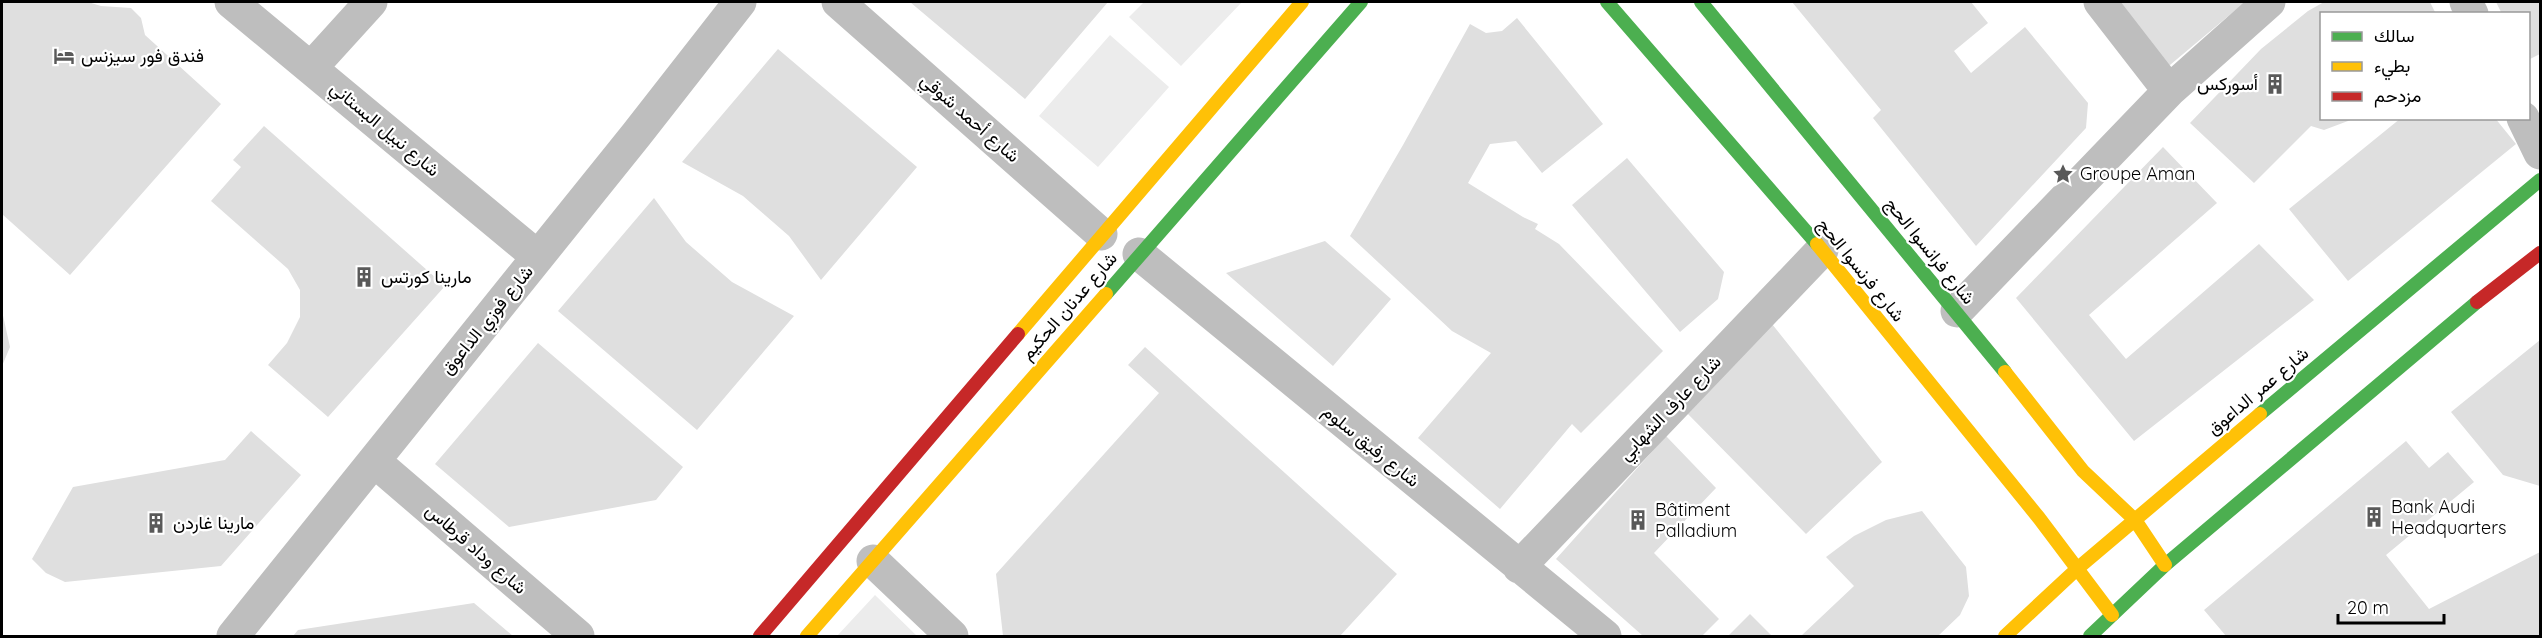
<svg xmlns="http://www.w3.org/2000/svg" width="2542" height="638" font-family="Quicksand,Vazirmatn,sans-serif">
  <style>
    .green { fill: #ececec }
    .building { fill: #dfdfdf }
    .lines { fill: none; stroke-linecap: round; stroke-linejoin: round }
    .street { stroke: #bebebe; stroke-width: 33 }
    .fast { stroke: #4caf50; stroke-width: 14 }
    .slow { stroke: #ffc107; stroke-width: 14 }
    .jam { stroke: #c62828; stroke-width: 14 }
    .labels { text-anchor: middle; stroke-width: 4.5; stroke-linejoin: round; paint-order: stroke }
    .poi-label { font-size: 18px; fill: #000; stroke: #fff; text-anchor: start }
    .street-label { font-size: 18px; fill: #000; stroke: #fff }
  </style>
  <rect width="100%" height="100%" fill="#fff"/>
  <path class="green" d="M1144,2H1242L1181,66L1129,17Z
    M1110,35L1169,87L1098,167L1039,116Z
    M875,595L917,636H837Z"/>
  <path class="building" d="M2,2H88L101,6L131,8L141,18L145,35L221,104L70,275L2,214Z
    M910,2H1108L1025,99Z
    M1792,2H1971L1988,23L1954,51L1971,73L2025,27L2088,103L2086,128L1976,246L1873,118L1881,110Z
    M2115,2H2245L2164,70Z
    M2324,2H2430L2436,14H2322V118H2356L2324,130L2311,126L2254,183L2190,123L2261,49L2308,11Z
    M2496,2H2540V54L2528,60V14H2502Z
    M1517,18L1603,124L1542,173L1516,141L1490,144L1468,183L1523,217L1538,224L1535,229L1559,244L1663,351L1581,433L1572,424L1500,509L1418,438L1491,353L1452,331L1350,236L1403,145L1470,24L1486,33L1502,31Z
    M778,49L917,167L821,280L789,236L743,196L682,162Z
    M2401,118H2495L2516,144L2348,281L2289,209Z
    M264,126L445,286L328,417L268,365L287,343L300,317V290L288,269L211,201L241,167L233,160Z
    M2163,147L2217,203L2089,315L2126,359L2259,244L2314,300L2134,441L2016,298Z
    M1627,158L1724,272L1718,299L1680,332L1572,205Z
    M654,198L686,242L732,282L794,316L697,430L558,311Z
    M1325,241L1391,299L1333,366L1226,273Z
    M2,311L10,347L2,366Z
    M1768,319L1882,462L1806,534L1684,410Z
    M2540,340V486L2503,475L2451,412Z
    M538,343L683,467L656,500L509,527L435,464Z
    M1145,347L1397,574L1340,636H1003L996,574L1159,393L1128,365Z
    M251,431L301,475L221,566L65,582L46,573L32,559L73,487L225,460Z
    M1666,436L1716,488L1654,553L1719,619L1702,636H1643L1556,559Z
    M2406,441L2429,468L2448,452L2474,482L2386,555L2429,609L2540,552V635L2537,636H2226L2204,610Z
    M1922,511L1966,567L1969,596L1960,615L1938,636H1801L1854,586L1826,557L1854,536L1886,520Z
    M474,603L513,636H293L298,630Z
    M1750,614L1772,636H1728Z"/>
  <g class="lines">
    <path class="street" d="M231,2L538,257
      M838,2L1101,234
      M2100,2L2169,91
      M2466,2L2472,14
      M311,68L371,2
      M2523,118L2540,153
      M1139,254L1605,636
      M1957,311L2169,91L2269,2
      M374,461L578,636
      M873,561L952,636
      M1519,567L1822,250
      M233,636L636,135L740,2"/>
    <path class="fast" d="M1607,2L1817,244
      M1701,2L2005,372
      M1106,294L1361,2
      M2260,414L2540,180
      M2090,636L2165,565L2477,302"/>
    <path class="slow" d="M1817,244L2039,518L2112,615
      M1018,334L1302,2
      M2005,372L2083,471L2135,520L2165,565
      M807,636L1106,294
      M2005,636L2078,568L2260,414"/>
    <path class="jam" d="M2477,302L2540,253
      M760,636L1018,334"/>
  </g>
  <defs>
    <g id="hotel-bare" transform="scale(1.62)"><path d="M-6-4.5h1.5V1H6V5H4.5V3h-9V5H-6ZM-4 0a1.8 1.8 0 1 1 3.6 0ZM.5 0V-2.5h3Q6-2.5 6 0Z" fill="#595959" stroke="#fff" stroke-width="2.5" paint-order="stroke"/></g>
    <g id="building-bare" transform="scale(1.62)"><path d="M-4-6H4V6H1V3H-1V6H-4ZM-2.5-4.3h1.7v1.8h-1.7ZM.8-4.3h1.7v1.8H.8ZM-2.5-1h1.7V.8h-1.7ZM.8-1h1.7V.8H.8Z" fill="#595959" stroke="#fff" stroke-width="2.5" paint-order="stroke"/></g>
    <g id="sight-bare" transform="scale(1.62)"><path d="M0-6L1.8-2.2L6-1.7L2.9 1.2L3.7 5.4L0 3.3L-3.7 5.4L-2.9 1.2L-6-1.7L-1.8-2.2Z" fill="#595959" stroke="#fff" stroke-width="2.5" paint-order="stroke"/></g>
  </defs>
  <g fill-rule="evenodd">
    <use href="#hotel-bare" x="64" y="56"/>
    <use href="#building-bare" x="2275" y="84"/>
    <use href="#sight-bare" x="2063" y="174"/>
    <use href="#building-bare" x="364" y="277"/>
    <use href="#building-bare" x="2374" y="517"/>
    <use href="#building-bare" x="1638" y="520"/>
    <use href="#building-bare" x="156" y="523"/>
  </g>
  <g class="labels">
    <g class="poi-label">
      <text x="81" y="62">فندق فور سيزنس</text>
      <text x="2258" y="90" text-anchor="end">أسوركس</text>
      <text x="2080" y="180">Groupe Aman</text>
      <text x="381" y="283">مارينا كورتس</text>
      <text x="2391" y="513">Bank Audi<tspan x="2391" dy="21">Headquarters</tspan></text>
      <text x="1655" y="516">Bâtiment<tspan x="1655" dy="21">Palladium</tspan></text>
      <text x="173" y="529">مارينا غاردن</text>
    </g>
    <g class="street-label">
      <text transform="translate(970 118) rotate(41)" y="6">شارع أحمد شوقي</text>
      <text transform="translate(385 129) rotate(40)" y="6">شارع نبيل البستاني</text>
      <text transform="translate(1930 251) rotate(51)" y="6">شارع فرانسوا الحج</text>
      <text transform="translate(1861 270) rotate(51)" y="6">شارع فرنسوا الحج</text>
      <text transform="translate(1069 306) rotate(-49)" y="6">شارع عدنان الحكيم</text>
      <text transform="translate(487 320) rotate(-51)" y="6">شارع فوزي الداعوق</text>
      <text transform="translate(2258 391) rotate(-40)" y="6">شارع عمر الداعوق</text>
      <text transform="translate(1670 408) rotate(-46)" y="6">شارع عارف الشهابي</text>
      <text transform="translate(1371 446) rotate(39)" y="6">شارع رفيق سلوم</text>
      <text transform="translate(476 549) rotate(41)" y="6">شارع وداد قرطاس</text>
    </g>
  </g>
  <rect width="2542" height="638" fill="none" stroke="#000000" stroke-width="6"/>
  <rect x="2320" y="12" width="210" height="108" fill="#ffffff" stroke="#999999" stroke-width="1.5"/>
  <rect x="2332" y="32" width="30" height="9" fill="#4caf50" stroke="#999999" stroke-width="1.5"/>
  <text x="2374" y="42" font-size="18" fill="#000000">سالك</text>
  <rect x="2332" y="62" width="30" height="9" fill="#ffc107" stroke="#999999" stroke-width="1.5"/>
  <text x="2374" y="72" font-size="18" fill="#000000">بطيء</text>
  <rect x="2332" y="92" width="30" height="9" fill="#c62828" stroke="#999999" stroke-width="1.5"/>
  <text x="2374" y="102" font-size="18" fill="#000000">مزدحم</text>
  <path d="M2338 614v9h106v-9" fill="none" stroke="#000000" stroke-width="3"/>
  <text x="2347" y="614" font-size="18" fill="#000000" stroke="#ffffff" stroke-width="4.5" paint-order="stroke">20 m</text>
</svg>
